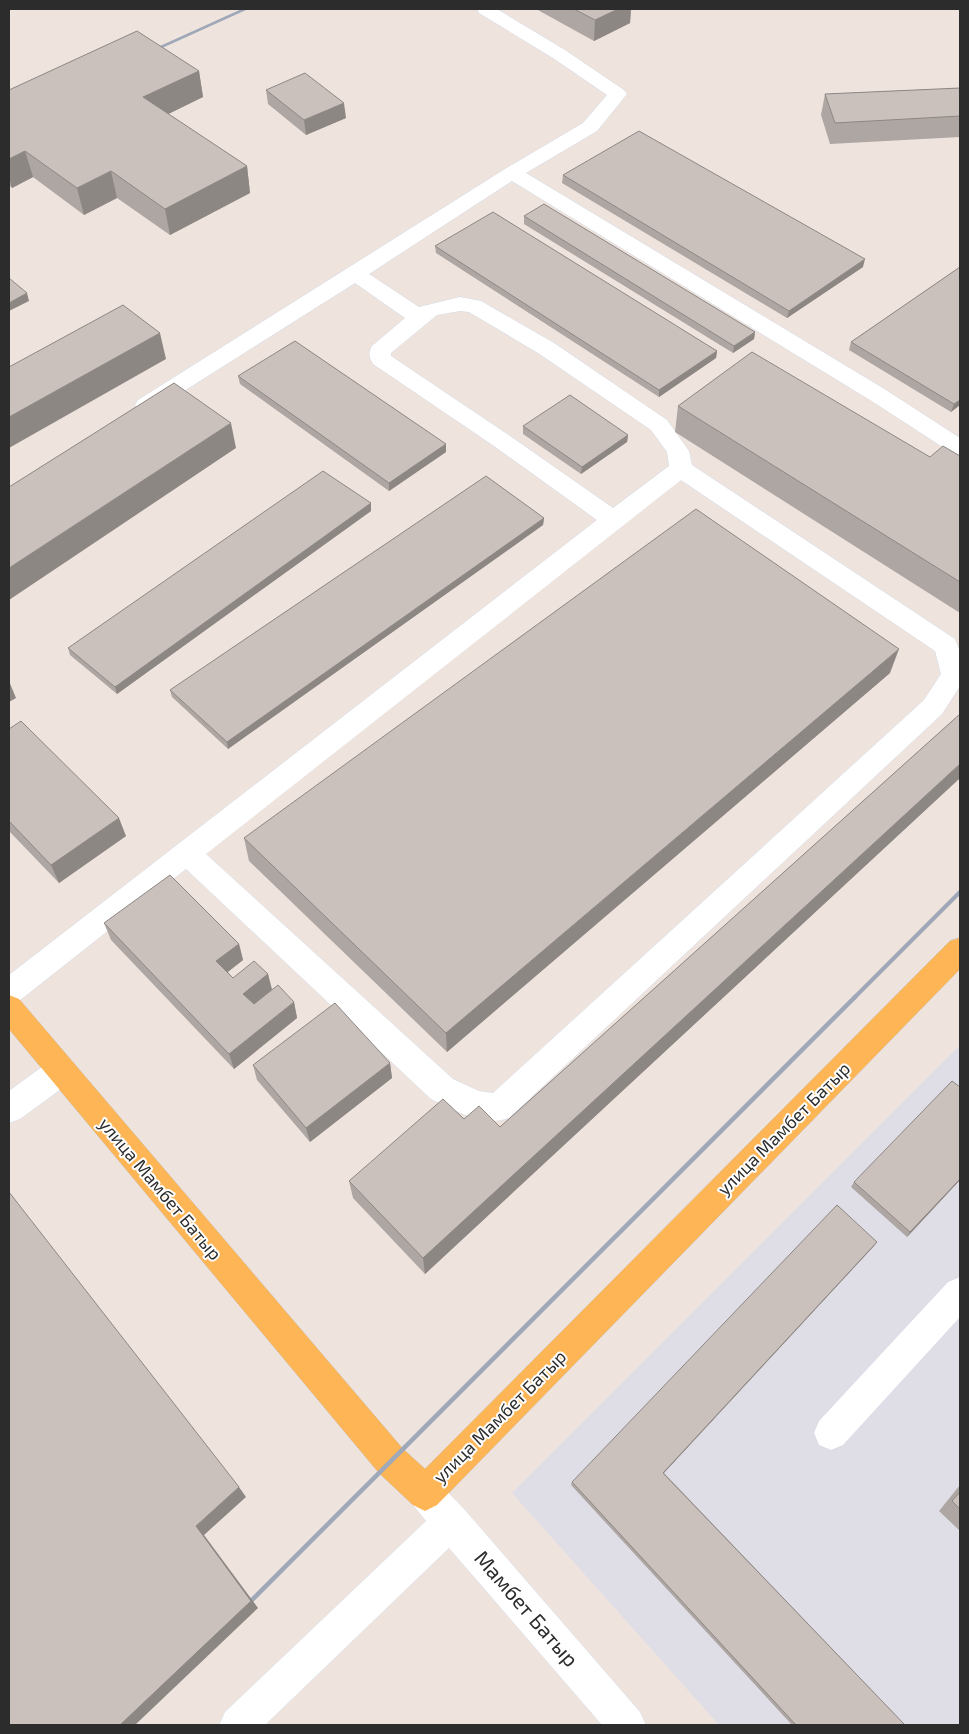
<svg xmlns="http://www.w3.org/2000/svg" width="969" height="1734" font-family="'Exo 2',sans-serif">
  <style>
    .industrial { fill: #dfdee7 }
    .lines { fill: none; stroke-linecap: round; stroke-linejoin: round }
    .minor-casing { stroke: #d2dae6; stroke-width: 1 }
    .major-casing { stroke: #c4c4c4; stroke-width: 1 }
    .minor { fill: #fff; fill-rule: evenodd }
    .major { fill: #fdb555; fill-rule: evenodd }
    .rail-far2 { stroke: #9fa8b8; stroke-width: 2.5 }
    .rail-far1 { stroke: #9fa8b8; stroke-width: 4 }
    .rail { stroke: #9fa8b8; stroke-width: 4.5 }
    .wall { fill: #aea6a3 }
    .shaded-wall { fill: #8d8784 }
    .building { fill: #cac1bd; stroke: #8d8784 }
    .labels { text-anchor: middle; stroke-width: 4; stroke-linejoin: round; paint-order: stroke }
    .street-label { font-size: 18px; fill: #2c2c2c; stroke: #fff }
    .near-street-label { font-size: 21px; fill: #2c2c2c; stroke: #fff }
  </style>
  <rect width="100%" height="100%" fill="#efe4dd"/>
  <path class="industrial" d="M960,1045V1725H719L512,1493Z"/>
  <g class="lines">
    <g class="minor-casing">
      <path id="minor" d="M477,9H497L565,50L624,90L627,94L597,131L526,173L886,390L960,438V456L952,453L870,400L512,181L369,274L419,307L460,297L481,301L554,343L667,420L689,451L692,465L955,639L960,652V686L942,714L509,1118C482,1128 455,1110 431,1099L186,869L19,1001L9,1005V975L597,520L494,446L373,364C369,357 368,353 372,346L405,318L355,283L154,410L146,412L138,410L135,405L138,400L505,169L583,123L607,95L553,58L479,13ZM460,311L469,312L538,353L651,430L667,452L669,466L613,508L510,436L391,356V353L437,315ZM681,480L935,651L941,674L924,700L493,1093L479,1091L453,1079L206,854Z
        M61,1057L72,1061L76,1071L72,1081L20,1119L9,1123V1091L50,1061Z
        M960,1277V1317L843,1445L831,1450L819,1445L814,1433L819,1421L948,1282Z
        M425,1475L437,1481L464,1509L640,1712L646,1725H602L449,1548L265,1725H219L225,1712L426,1521L413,1505L407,1493L413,1481Z"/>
    </g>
    <g class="major-casing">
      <path id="major" d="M960,938V969L437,1505L425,1511L413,1505L379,1473L9,1029V995L19,999L403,1449L425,1469L950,941Z"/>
    </g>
    <use href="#minor" class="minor"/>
    <use href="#major" class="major"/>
    <path class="rail-far2" d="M150,52L245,9"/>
    <path class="rail-far1" d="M854,998L960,892"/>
    <path class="rail" d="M242,1610L855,997"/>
  </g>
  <path class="wall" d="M536,9H631L630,23L594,41Z
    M199,71L203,97L168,114L247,166L250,193L170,235L117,198L84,215L33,177L12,188L9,185V90Z
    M960,88V137L830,144L821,115L825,94Z
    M266,90L346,118L306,135L268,104Z
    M563,175L863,267L787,318L562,183Z
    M524,216L755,332L754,339L733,353L524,224Z
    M435,246L717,351L716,358L659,397L436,253Z
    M960,267V405L951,412L849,350L851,342Z
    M238,376L446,444V452L389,491L240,384Z
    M678,406L930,457L960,456V613L675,432Z
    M523,426L628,435L627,442L581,474L523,434Z
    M371,503V511L117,694L70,655L68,648Z
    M544,518L543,525L228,749L172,697L170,690Z
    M890,673L447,1052L249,861L244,838Z
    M960,714V778L425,1274L353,1198L349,1181L464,1119L500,1127Z
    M9,729L126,836L59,883L9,831Z
    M104,923L239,944L243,960L228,972L233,978L268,974L272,989L294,1002L297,1018L234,1069L111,940Z
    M390,1063L392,1078L310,1142L257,1080L253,1065Z
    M960,1180L907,1237L851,1187L854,1182Z
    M874,1246L664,1473L905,1725H792L571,1485L572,1482Z
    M960,1485V1531L939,1511Z"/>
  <path class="shaded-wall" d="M618,9H631L630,23L594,41L595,20Z
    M199,71L203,97L148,124L143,97Z
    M344,103L346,118L306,135L304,120Z
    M25,151L33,177L12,188L9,177V159Z
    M247,166L250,193L170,235L165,209Z
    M111,171L117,198L84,215L77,188Z
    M865,259L863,267L787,318L789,311Z
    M27,293L29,301L9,311V303Z
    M755,332L754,339L733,353L734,346Z
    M160,333L166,359L9,448V417Z
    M717,351L716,358L659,397V390Z
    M960,400V405L951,412L954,404Z
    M231,423L236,448L9,600V568Z
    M628,435L627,442L581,474L582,467Z
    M446,444V452L389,491V483Z
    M371,503V511L117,694L115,687Z
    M544,518L543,525L228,749L227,742Z
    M899,649L890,673L447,1052L446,1033Z
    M9,681L16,698L9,702Z
    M960,764V778L425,1274L423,1258Z
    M119,818L126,836L59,883L51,865Z
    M239,944L243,960L221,977L216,961Z
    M268,974L272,991L248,1010L243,994Z
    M294,1002L297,1018L234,1069L229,1054Z
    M390,1063L392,1078L310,1142L306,1128Z
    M960,1179V1180L907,1237L910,1232Z
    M877,1242L874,1246L661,1476L663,1473Z
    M239,1487L246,1497L204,1535L258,1608L135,1725H120L196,1526Z"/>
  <path class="building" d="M574,9H618L595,20Z
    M137,31L199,71L143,97L247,166L165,209L111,171L77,188L25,151L9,159V90Z
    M305,73L344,103L304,120L266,90Z
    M960,88V116L835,123L825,94Z
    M639,131L865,259L789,311L563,175Z
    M544,204L755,332L734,346L524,216Z
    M493,212L717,351L659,390L435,246Z
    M960,267V400L954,404L851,342Z
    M9,278L27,293L9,303Z
    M123,305L160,333L9,417V367Z
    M295,341L446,444L389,483L238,376Z
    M752,352L930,457L943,446L960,456V582L678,406Z
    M174,383L231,423L9,568V487Z
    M570,395L628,435L582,467L523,426Z
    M323,471L371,503L115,687L68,648Z
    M486,476L544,518L227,742L170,690Z
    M696,509L899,649L446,1033L244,838Z
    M960,714V764L423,1258L349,1181L443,1099L464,1119L479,1106L500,1127Z
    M21,721L119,818L51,865L9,821V729Z
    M170,875L239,944L216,961L233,978L254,961L268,974L243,994L254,1004L278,985L294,1002L229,1054L104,923Z
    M335,1003L390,1063L306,1128L253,1065Z
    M952,1081L960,1087V1179L910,1232L854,1182Z
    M9,1192L239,1487L196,1526L251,1601L120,1725H9Z
    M837,1205L877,1242L663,1473L905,1725H796L572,1482Z
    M960,1492V1509L952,1501Z"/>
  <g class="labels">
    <g class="street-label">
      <text transform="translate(784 1129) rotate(-45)" y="6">улица Мамбет Батыр</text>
      <text transform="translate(160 1189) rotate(50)" y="6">улица Мамбет Батыр</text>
      <text transform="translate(500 1417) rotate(-45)" y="6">улица Мамбет Батыр</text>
    </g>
    <g class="near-street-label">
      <text transform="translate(526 1609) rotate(49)" y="7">Мамбет Батыр</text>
    </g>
  </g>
  <rect width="969" height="1734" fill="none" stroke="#2c2c2c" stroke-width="20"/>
</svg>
